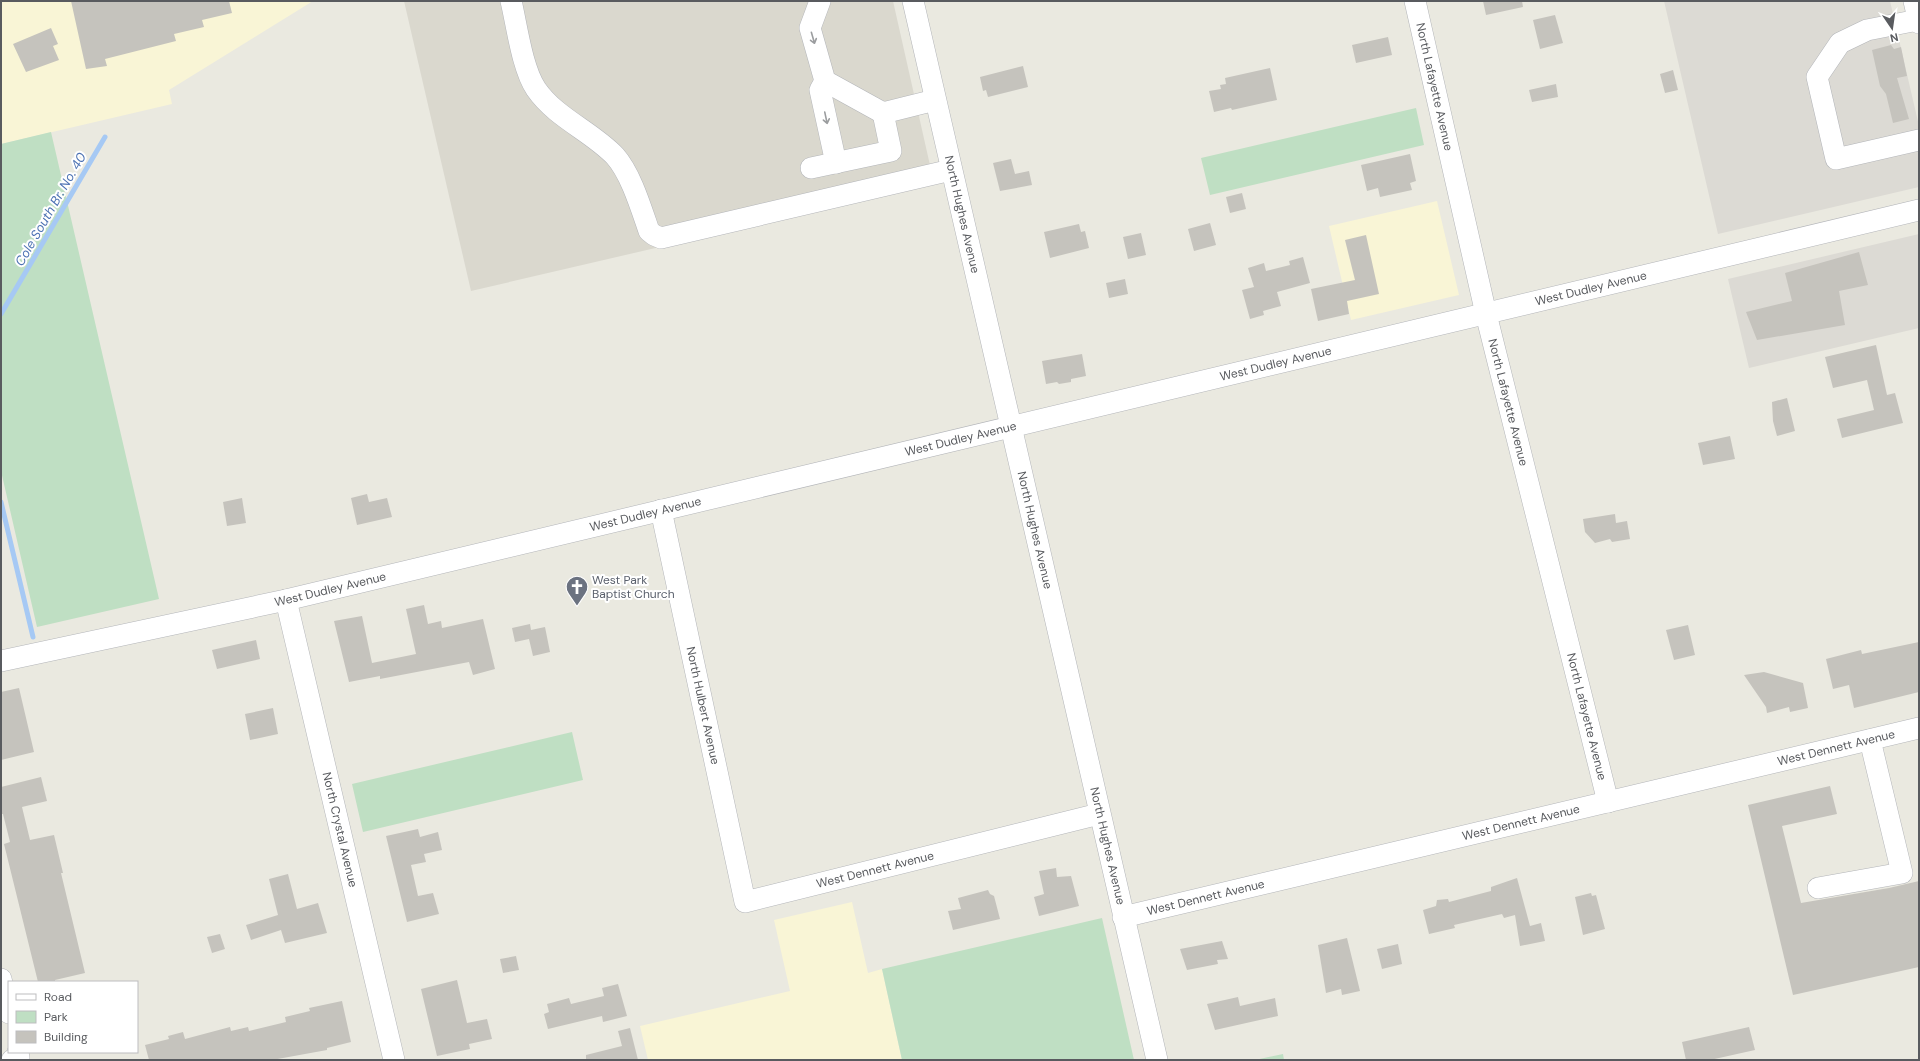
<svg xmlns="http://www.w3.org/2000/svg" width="1920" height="1061" font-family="'DM Sans',sans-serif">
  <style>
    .commercial { fill: #f9f5d6 }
    .industrial { fill: #dcdad4 }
    .education { fill: #dad8ce }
    .green { fill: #bfdfc3 }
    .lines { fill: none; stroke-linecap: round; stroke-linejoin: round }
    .stream { stroke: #a6c9f4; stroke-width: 5 }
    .building { fill: #c5c3bd }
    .minor-casing { stroke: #b3b5b9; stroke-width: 22 }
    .minor { stroke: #fff; stroke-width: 21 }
    .oneway { stroke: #9b9d9f }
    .labels { text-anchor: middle; stroke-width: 4; stroke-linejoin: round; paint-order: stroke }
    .street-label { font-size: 12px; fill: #595b5f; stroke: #fff }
    .worship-label { font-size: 12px; fill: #5b616d; stroke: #fff; text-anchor: start }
    .water-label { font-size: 13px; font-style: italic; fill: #4d72b3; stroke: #fff }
  </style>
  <rect width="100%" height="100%" fill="#eae9e0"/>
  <path class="commercial" d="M1,1H313L169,90L172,104L1,144Z
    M1437,201L1459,295L1351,320L1329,226Z
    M852,902L868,973L882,969L902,1060H648L640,1026L790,991L774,920Z"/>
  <path class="industrial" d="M1664,1H1890L1919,126V187L1718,234Z
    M1919,234V328L1749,368L1728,279Z"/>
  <path class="education" d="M404,1H893L934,183L471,291Z"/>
  <path class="green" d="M1416,108L1424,145L1210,195L1201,158Z
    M51,132L159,599L37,627L1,471V144Z
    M572,732L583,780L363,832L352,784Z
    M1102,918L1134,1060H902L882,969Z
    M1283,1054L1284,1060H1255Z"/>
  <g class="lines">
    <path class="stream" d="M1,314L105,137
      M1,502L33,637"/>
  </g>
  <path class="building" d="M71,1H229L232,13L202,20L204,27L174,34L176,41L105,59L107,66L86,69Z
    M1483,1H1522L1523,7L1486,15Z
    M1555,15L1563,43L1540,49L1533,20Z
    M51,28L58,44L53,46L59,60L26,72L13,44Z
    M1388,37L1392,55L1356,63L1352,45Z
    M1891,45L1894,49L1901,47L1907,76L1897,78L1909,119L1893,123L1886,94L1880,86L1872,50Z
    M1023,66L1028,87L988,97L986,90L983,91L980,77Z
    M1270,68L1277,100L1232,110L1231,108L1214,112L1209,91L1221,89L1220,85L1226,84L1225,78Z
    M1673,70L1678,90L1665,93L1660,74Z
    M1556,84L1558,97L1532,102L1529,90Z
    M1410,154L1416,181L1410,183L1412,190L1380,197L1378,188L1367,191L1361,165Z
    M1011,159L1015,174L1029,171L1032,185L1000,191L993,163Z
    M1242,193L1246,209L1230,213L1226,197Z
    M1210,223L1216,245L1194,251L1188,229Z
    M1079,224L1081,232L1085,231L1089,248L1050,258L1044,232Z
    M1141,233L1146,255L1128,259L1123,237Z
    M1366,235L1379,294L1347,301L1349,314L1318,321L1311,289L1355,280L1345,240Z
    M1859,252L1868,285L1839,291L1845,325L1757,340L1746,312L1792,301L1785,273Z
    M1303,257L1310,283L1277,292L1281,306L1263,311L1264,315L1250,319L1242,290L1254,287L1248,268L1264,263L1266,271L1290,265L1289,261Z
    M1125,279L1128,294L1109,298L1106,283Z
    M1876,345L1887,395L1895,393L1903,423L1842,438L1837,419L1874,410L1867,380L1833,388L1825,357Z
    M1082,354L1086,376L1071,379V382L1059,384L1057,382L1046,384L1042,361Z
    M1787,398L1795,431L1777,436L1773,421L1772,402Z
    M1730,436L1735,459L1703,465L1698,443Z
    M367,494L369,502L387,498L392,517L357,525L351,498Z
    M242,498L246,523L227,526L223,502Z
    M1615,514L1616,523L1627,521L1630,539L1612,542L1610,539L1595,543L1585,532L1583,519Z
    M424,605L428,624L441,621L442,628L483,619L495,669L473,675L469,662L380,679V676L349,682L334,621L362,616L372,663L416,654L406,609Z
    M530,624L531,630L545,627L550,652L533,656L529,639L515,642L512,628Z
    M1688,625L1695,655L1674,660L1666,630Z
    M256,640L260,659L217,669L212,650Z
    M1919,642V692L1854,708L1849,685L1833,689L1826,659L1861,650L1862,654Z
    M1764,672L1803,683L1808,708L1790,712L1789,707L1767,713L1766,707L1744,675Z
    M19,688L34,752L1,760V692Z
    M273,708L278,734L250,740L245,714Z
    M41,777L47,801L22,807L30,840L54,835L63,873H61L85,973L55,980V982H38L4,844L10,842L3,814H1V787Z
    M1830,786L1837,814L1782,826L1801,903L1889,888L1919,881V967L1793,995L1748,805Z
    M418,829L420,837L438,832L442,850L424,854L426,862L411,865L418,896L433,893L439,914L407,922L386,836Z
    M1056,868L1057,877L1071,876L1079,906L1039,916L1034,897L1044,894L1039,871Z
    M288,874L297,909L318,903L327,933L285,943L281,930L251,940L246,925L278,915L269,879Z
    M1517,878L1530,926L1541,923L1545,941L1520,946L1515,915L1504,918L1502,914L1454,925L1455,928L1429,934L1423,910L1436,906L1437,900L1448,899L1449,902L1491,891V887Z
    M988,890L990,894L994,896L1000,919L953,930L948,911L961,909L958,898Z
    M1591,893L1592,896L1596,895L1605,929L1583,935L1575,897Z
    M220,934L225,949L212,953L207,937Z
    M1347,938L1360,991L1342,995L1341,989L1326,993L1318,945Z
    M1222,941L1228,959L1217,960L1218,964L1187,970L1180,949Z
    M1398,944L1402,964L1382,969L1377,949Z
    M516,956L519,970L503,973L500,959Z
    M457,980L467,1023L487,1019L492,1039L469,1044L470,1049L437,1056L421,989Z
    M618,984L627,1016L603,1022L602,1016L548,1029L544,1014L549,1012L547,1004L569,998L571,1004L604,996L602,988Z
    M1238,997L1240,1006L1275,998L1278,1016L1215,1030L1207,1004Z
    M342,1001L351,1042L327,1048V1050L272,1060H149L145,1045L169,1039L168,1036L183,1032L185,1039L230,1027L231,1031L248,1027L249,1031L286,1022L285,1017L310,1011L309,1008Z
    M1749,1027L1755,1050L1710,1060H1686L1682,1042Z
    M630,1028L638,1060H586V1055L622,1046L618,1031Z"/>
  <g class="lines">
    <g class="minor-casing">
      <g id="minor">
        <path d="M511,1C517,26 522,68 536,89C556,118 591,131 615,156C631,174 641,208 649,231L654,235L661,238L951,170"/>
        <path d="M820,1L810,28L825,81L883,113L935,100"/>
        <path id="s1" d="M913,1L1157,1060"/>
        <path id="s2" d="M1415,1L1486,314L1608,802"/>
        <path d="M1914,1L1919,23"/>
        <path d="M1918,20L1867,30L1840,43L1817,77L1836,159L1919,140"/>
        <path d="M825,81L820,90L836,163"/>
        <path d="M811,168L891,151L883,113"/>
        <path id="s3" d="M661,510L745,902L1099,814"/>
        <path id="s4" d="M286,600L394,1060"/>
        <path id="s5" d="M1,661L286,600L1919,210"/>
        <path d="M1818,888L1902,873L1870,740"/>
        <path id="s6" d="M1123,917L1919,728"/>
        <path d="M1,979L9,1013"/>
        <path d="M12,1060L19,1058L18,1052"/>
      </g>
    </g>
    <use href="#minor" class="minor"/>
  </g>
  <defs><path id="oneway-shaft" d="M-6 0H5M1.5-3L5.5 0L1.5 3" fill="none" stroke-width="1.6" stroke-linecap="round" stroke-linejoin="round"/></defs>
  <g class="oneway">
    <use href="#oneway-shaft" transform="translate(813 38) rotate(74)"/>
    <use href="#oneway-shaft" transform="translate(826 118) rotate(78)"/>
  </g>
  <defs>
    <g id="church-pin" transform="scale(1.15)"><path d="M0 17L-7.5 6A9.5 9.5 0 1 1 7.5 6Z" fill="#6b7280" stroke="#fff"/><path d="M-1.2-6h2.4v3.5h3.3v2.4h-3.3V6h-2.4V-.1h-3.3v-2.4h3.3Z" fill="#fff"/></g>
  </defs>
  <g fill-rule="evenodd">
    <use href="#church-pin" x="577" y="587"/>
  </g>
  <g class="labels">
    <g class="street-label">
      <text dy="4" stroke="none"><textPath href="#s2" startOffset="88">North Lafayette Avenue</textPath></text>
      <text dy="4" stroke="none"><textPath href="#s1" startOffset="219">North Hughes Avenue</textPath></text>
      <text dy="4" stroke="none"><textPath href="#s5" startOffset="1633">West Dudley Avenue</textPath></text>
      <text dy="4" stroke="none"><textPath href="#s5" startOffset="1309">West Dudley Avenue</textPath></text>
      <text dy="4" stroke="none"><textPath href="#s2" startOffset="412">North Lafayette Avenue</textPath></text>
      <text dy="4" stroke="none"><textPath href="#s5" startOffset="985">West Dudley Avenue</textPath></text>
      <text dy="4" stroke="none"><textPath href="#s5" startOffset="661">West Dudley Avenue</textPath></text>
      <text dy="4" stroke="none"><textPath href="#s1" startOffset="543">North Hughes Avenue</textPath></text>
      <text dy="4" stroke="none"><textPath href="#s5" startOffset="337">West Dudley Avenue</textPath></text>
      <text dy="4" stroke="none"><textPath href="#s3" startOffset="200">North Hulbert Avenue</textPath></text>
      <text dy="4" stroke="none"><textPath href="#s2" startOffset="736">North Lafayette Avenue</textPath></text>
      <text dy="4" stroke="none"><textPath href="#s6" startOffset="733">West Dennett Avenue</textPath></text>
      <text dy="4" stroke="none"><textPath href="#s6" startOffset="409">West Dennett Avenue</textPath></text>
      <text dy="4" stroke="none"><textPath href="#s4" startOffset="236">North Crystal Avenue</textPath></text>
      <text dy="4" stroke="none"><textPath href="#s1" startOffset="867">North Hughes Avenue</textPath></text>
      <text dy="4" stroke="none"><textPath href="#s3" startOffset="535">West Dennett Avenue</textPath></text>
      <text dy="4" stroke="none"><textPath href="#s6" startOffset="85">West Dennett Avenue</textPath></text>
    </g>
    <g class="worship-label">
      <text x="592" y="584">West Park<tspan x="592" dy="14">Baptist Church</tspan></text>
    </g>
    <g class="water-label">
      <text transform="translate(50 209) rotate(-60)" y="5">Cole South Br. No. 40</text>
    </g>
  </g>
  <rect width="1920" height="1061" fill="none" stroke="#595b5f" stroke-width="4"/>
  <rect x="8" y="981" width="130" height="72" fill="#ffffff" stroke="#bdbdbf"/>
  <rect x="16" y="994" width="20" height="6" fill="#ffffff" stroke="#bdbdbf"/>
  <text x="44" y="1001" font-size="12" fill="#595b5f">Road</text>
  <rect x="16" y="1011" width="20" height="12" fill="#bfdfc3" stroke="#bdbdbf"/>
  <text x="44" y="1021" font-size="12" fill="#595b5f">Park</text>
  <rect x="16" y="1031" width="20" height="12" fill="#c5c3bd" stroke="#bdbdbf"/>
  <text x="44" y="1041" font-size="12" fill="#595b5f">Building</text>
  <g transform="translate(1892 28) rotate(167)" stroke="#ffffff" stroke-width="3" paint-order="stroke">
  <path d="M0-3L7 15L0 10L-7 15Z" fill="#595b5f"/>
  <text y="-6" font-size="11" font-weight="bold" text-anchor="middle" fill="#595b5f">N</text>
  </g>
</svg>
